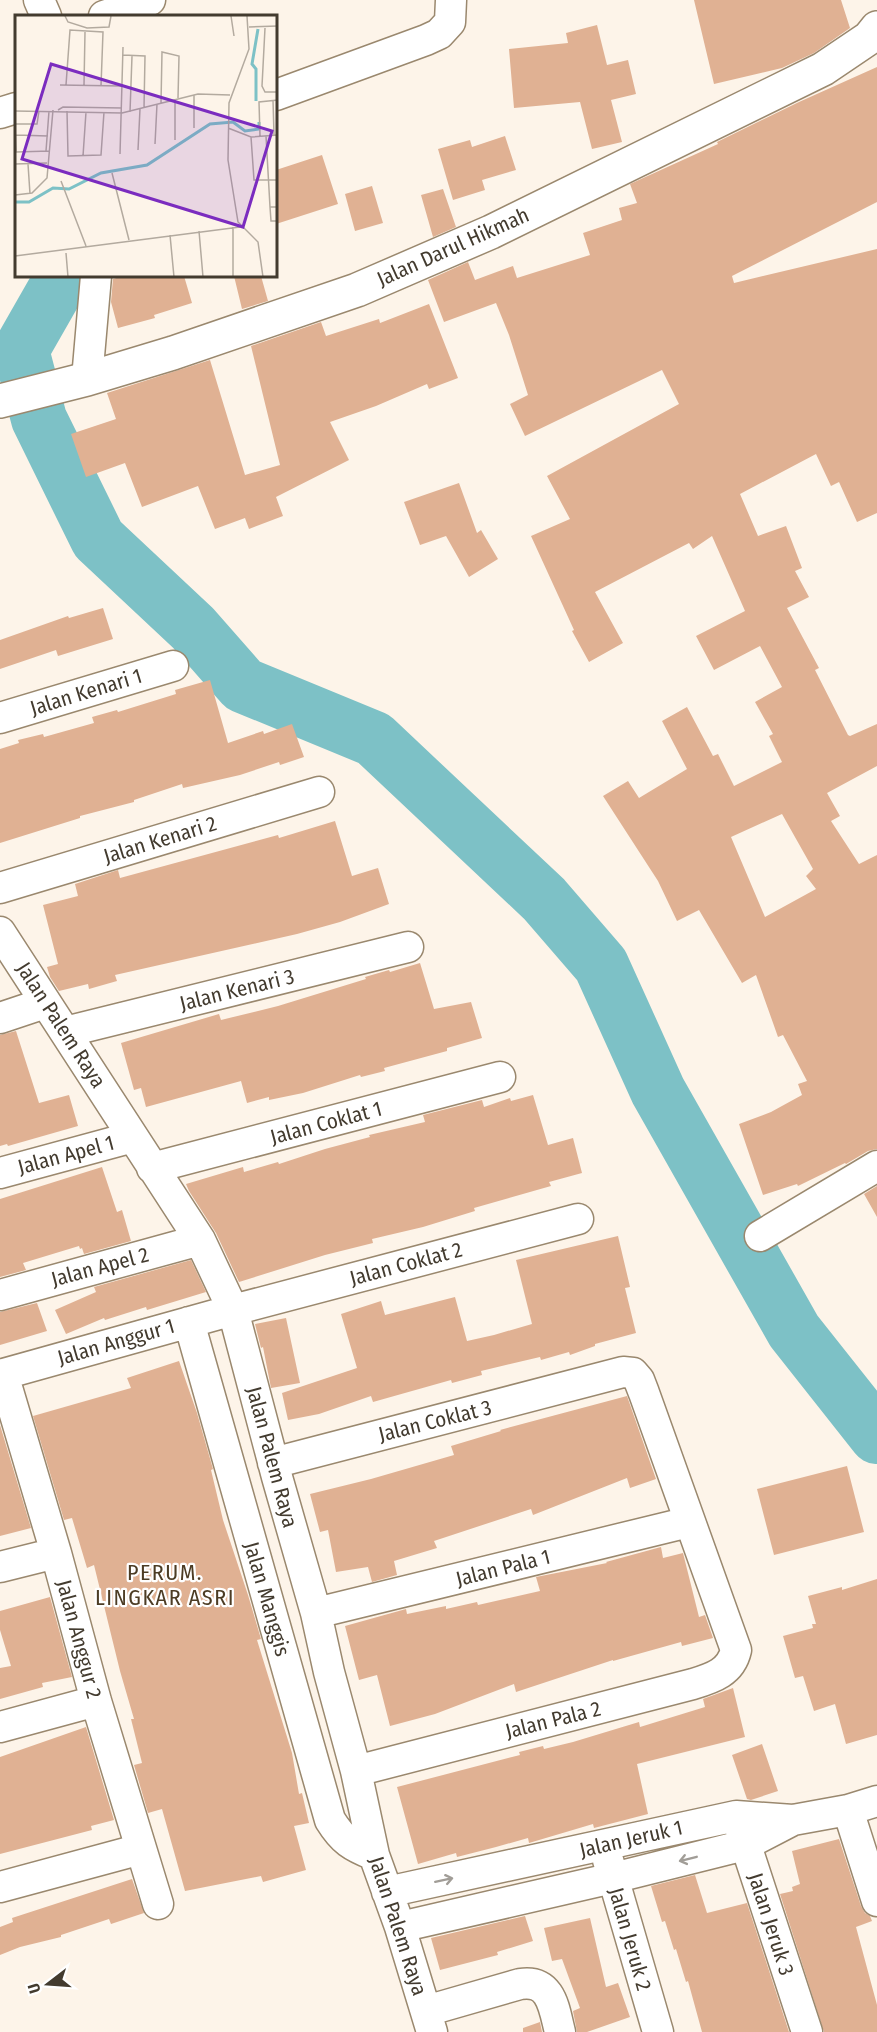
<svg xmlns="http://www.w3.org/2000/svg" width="877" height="2032" font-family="'Fira Sans Condensed',sans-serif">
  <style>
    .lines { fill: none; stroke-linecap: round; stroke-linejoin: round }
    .river { stroke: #7dc1c6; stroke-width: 56 }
    .building { fill: #e0b193; fill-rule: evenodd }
    .street-casing { stroke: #9a886e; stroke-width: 33 }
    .secondary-casing { stroke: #9a886e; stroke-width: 36 }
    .street { stroke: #fff; stroke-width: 30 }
    .secondary { stroke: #fff; stroke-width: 33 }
    .oneway { stroke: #a19d97 }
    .labels { text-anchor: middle; stroke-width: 4.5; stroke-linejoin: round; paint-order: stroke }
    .street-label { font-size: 21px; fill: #433b2f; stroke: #fff }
    .neighbourhood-label { font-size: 22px; letter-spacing: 1.5px; fill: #4c3c24; stroke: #fff }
    .inset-river { fill: none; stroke: #7dc1c6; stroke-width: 3 }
    .inset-road { fill: none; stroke: #b3aa9f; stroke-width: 1.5 }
    .view { fill: #7b2cbf; fill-opacity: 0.15; stroke: #7b2cbf; stroke-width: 3 }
    .inset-edge { fill: none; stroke: #433b2f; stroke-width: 3 }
  </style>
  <rect width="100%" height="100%" fill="#fdf4e9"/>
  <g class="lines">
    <path class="river" d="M58,276L57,287L21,350L39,419L98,539L193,628L243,685L374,739L544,899L601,965L658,1091L794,1331L877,1436"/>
  </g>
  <path class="building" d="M694,0H841L850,28L814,53L782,68L714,84Z
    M597,25L607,65L628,60L636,94L611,100L622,142L592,149L580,102L514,108L509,49L568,43L566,33Z
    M877,67V202L732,276L734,283L877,249V513L857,522L839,482L831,486L816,454L740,494L758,536L786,526L802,568L795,571L809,597L787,608L819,668L815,670L848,735L850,736L877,724V766L827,793L840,816L831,821L859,864L877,855V1149L868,1151L846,1164L845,1163L798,1186L797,1184L763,1195L739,1124L771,1112L802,1095L798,1084L807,1081L783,1035L778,1037L756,975L742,983L699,910L677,921L658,881L603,796L628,781L639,798L687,769L662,721L687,707L713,756L718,754L734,786L782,762L769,736L773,734L755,702L782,687L760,646L714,670L696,636L745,611L712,536L693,549L689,543L595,592L623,643L589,662L572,631L574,630L531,536L570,519L547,476L679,404L662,370L525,436L510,404L528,395L509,335L496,303L444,322L428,280L468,262L475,280L513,266L517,278L590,255L583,233L622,220L619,208L637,203L630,184L718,144L717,142L799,102ZM782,814L813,869L806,876L816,889L765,917L731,837Z
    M505,136L516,170L482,180L485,190L453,200L438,149L470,140L472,147Z
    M322,155L338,204L276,224V170Z
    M372,186L383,223L355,231L345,194Z
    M443,189L456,227L433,237L421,195Z
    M123,276H184L192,303L154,315L155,318L118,328L111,302L113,279Z
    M234,276H261L268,301L242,309Z
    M429,304L458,378L429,389L427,384L376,406L330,422L349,460L276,497L283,516L249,529L245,518L215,529L198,486L142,507L125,463L86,477L71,434L116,419L107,393L210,360L245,475L280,465L251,346L321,322L326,336L379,319L380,323Z
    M459,483L477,533L481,530L498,559L469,577L446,536L420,545L404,502Z
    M103,608L113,639L58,656L56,650L0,669V640L68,616L69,618Z
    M210,680L228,743L263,731L264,734L292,724L304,757L280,765L279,762L240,775L183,788L182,784L134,800V802L80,816V818L0,843V749L19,743L18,740L43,734L44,737L94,723L92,717L117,710L118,712L176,694L175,690Z
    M335,821L352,876L378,868L389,904L340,922L297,934L115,975L117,981L89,989L88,984L59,991L50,977L47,967L58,964L43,905L78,896L75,884L118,870L120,878L278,835L279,838Z
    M420,963L434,1009L471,1002L482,1038L447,1048V1051L384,1068L385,1071L361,1077L360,1075L303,1093L269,1100V1097L247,1103L241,1081L146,1107L141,1088L134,1090L121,1043L219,1014L221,1020L278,1006L366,979L365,977L389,970L390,972Z
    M16,1031L39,1103L69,1095L78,1126L8,1146L7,1144L0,1146V1035Z
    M533,1095L548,1145L573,1138L582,1173L549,1182L551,1186L474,1208L475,1211L423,1227L372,1239L373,1243L325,1255L239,1282L216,1233L189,1191L186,1184L243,1167L244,1172L278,1162L279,1164L325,1149L370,1137L369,1135L425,1122L423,1115L482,1100L484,1107L510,1098L511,1101Z
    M102,1167L117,1212L122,1210L131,1241L84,1254L82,1248L80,1249L79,1246L23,1263L26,1270L0,1277V1199Z
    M877,1186V1217L864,1194Z
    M618,1236L630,1287L625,1288L636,1333L595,1344V1346L570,1355L569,1352L541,1360L540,1357L481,1371L482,1375L452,1383L451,1380L373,1402L371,1396L319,1414L288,1420L282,1393L357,1368L341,1314L381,1301L385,1315L455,1297L467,1341L494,1335L532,1324L516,1260Z
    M191,1260L206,1292L147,1310L146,1307L105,1320L104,1318L66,1334L55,1310L96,1292L94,1287Z
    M37,1303L47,1331L0,1345V1312Z
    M286,1318L300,1383L271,1388L263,1347L261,1348L255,1324Z
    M179,1361L197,1413L213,1469L211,1470L223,1520L248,1595L261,1639L257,1640L292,1753L299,1794L302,1793L309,1823L294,1826L306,1870L263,1882L261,1876L185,1891L162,1809L148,1813L134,1765L142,1763L131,1719H134L120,1671L94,1565L87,1568L72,1518L64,1520L33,1416L131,1388L127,1378Z
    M627,1396L656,1479L630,1488L627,1478L533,1515L531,1509L434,1541L437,1548L394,1561L397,1575L372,1582L368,1567L336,1572L328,1530L320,1532L310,1494L371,1479L454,1455L451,1446L501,1431L500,1430Z
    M0,1425L31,1528L0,1536Z
    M847,1466L864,1532L774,1555L757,1489Z
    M661,1547L663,1558L683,1553L699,1617L705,1615L713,1638L682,1646L681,1642L613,1661V1660L516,1692L514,1684L435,1714L390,1726L377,1675L359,1680L345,1626L406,1609L407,1614L446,1606V1609L477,1602L478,1605L540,1591L536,1577L607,1563L606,1562Z
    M877,1579V1735L846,1744L835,1704L814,1711L803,1676L795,1678L783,1636L813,1628L812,1624H816L808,1596L842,1587V1590Z
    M50,1597L72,1677L42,1683L43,1687L0,1699V1668L11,1666L0,1630V1611Z
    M733,1688L745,1737L637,1764L648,1814L594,1828L593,1824L529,1843L528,1838L496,1847L457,1857L456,1853L418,1864L397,1787L520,1755L519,1752L543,1746L544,1749L573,1742L639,1722L640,1727L705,1707L703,1699Z
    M86,1727L114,1820L91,1826L92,1830L0,1854V1757Z
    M762,1744L778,1791L751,1800L747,1799L732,1755Z
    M839,1839L861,1906L865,1913L870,1916L872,1921L856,1927L877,2005V2032H824L780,1894L793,1891L792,1887L800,1884L792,1851Z
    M695,1875L707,1913L747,1903L789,2032H702L688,1981L686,1982L676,1949L674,1950L665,1921L662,1922L651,1886Z
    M132,1879L144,1913L111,1924L109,1919L61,1935V1937L20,1947L0,1955V1927L13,1922L12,1918Z
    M525,1916L533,1941L497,1952L498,1955L440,1970L431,1938Z
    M590,1918L606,1987L618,1983L630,2017L587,2032H577L573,2011L580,2008L562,1959L552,1961L544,1928Z
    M540,2022L542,2032H523V2028Z"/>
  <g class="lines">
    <g class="street-casing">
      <path id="street" d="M39,0L46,16
        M104,16L150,0
        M276,95L426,40L439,34L450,22L451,0
        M0,113L16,108
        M87,379L96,276
        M0,718L173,666
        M0,888L319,792
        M0,932L200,1240L233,1310L277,1477L316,1613L329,1672L356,1771L374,1855L400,1927L432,2032
        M0,1018L45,1003
        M65,1032L408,947
        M152,1168L500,1077
        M0,1173L133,1137
        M760,1236L877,1166
        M0,1295L200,1240
        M189,1322L330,1820C343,1841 352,1846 374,1855
        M3,1374L56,1553L96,1701L158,1904
        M0,1375L233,1310L578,1219
        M273,1463L623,1372L633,1373L639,1380L644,1393L736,1650C731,1672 713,1678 693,1684L356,1771
        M0,1567L56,1553
        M316,1613L689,1522
        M0,1727L96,1701
        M848,1810L877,1901
        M740,1827L807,2032
        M608,1860L658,2032
        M0,1887L141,1849
        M387,1892L736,1816L793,1820L848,1810L877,1801
        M400,1927L613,1878L745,1845L793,1820
        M426,2011L520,1984C552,1979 554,2009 560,2032"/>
    </g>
    <g class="secondary-casing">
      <path id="secondary" d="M0,401L87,379L173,353L357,290L491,232L823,69L869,38L877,28"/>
    </g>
    <use href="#street" class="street"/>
    <use href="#secondary" class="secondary"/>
  </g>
  <defs><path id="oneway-shaft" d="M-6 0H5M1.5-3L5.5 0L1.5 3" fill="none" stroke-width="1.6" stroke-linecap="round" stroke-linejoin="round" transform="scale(1.5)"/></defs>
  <g class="oneway">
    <use href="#oneway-shaft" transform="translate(688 1859) rotate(166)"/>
    <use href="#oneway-shaft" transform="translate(444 1880) rotate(-12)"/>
  </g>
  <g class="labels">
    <g class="street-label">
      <text transform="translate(453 247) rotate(-24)" y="7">Jalan Darul Hikmah</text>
      <text transform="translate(86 692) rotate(-17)" y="7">Jalan Kenari 1</text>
      <text transform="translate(160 840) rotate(-17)" y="7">Jalan Kenari 2</text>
      <text transform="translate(237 990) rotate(-14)" y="7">Jalan Kenari 3</text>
      <text transform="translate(61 1025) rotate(57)" y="7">Jalan Palem Raya</text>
      <text transform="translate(326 1123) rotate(-15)" y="7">Jalan Coklat 1</text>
      <text transform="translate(66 1155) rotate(-15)" y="7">Jalan Apel 1</text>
      <text transform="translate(406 1264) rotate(-15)" y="7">Jalan Coklat 2</text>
      <text transform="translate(100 1267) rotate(-15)" y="7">Jalan Apel 2</text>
      <text transform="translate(116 1342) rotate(-16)" y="7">Jalan Anggur 1</text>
      <text transform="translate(435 1421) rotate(-14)" y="7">Jalan Coklat 3</text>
      <text transform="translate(272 1457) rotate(75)" y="7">Jalan Palem Raya</text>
      <text transform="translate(503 1568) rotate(-14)" y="7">Jalan Pala 1</text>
      <text transform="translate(267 1599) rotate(74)" y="7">Jalan Manggis</text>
      <text transform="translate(79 1639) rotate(75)" y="7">Jalan Anggur 2</text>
      <text transform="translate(553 1720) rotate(-14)" y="7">Jalan Pala 2</text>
      <text transform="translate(631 1839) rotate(-13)" y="7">Jalan Jeruk 1</text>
      <text transform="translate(771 1924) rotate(72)" y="7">Jalan Jeruk 3</text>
      <text transform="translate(398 1926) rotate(72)" y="7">Jalan Palem Raya</text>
      <text transform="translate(630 1939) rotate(74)" y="7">Jalan Jeruk 2</text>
    </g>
    <g class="neighbourhood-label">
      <text x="165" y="1580">PERUM.<tspan x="165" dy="25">LINGKAR ASRI</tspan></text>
    </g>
  </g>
  <g transform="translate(15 15)">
    <rect width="262" height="262" fill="#fdf4e9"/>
    <path class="inset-river" d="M241,86V54L237,49L243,14M0,187H14L38,173L54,174L86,158L132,150L195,109L218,107L230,116L244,114V107"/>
    <path class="inset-road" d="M50,1L53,7L72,13L94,12L96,1M216,1L219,21M232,1L234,34L214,88L213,145L223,207L243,227L248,262M234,12L263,11M250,13L247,71L250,77H263M108,40L130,41L129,93M45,70L107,71M51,70L55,15L88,17L86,71M69,70L70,17M258,85L259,120M146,88L147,37L164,41L163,83M43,95L48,92L107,93M0,96L107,98L183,79L215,80M52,96L53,141L86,140L89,97M115,97L117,41M0,109L1,137L35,136M0,109H22L24,96M179,113V80M213,113L236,122L263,120M1,120L33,121M245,121L244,87L263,85M251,121L255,192M236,122L239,165H263M160,125V84M140,129L142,89M123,135L125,94M31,136L34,96M105,139L108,32M68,141L71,97M0,149L32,148M13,149L15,179M97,158L114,225M46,166L71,231M0,180L17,178L32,163L38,95M263,192H255L256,206H263M218,212V262M184,216L188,262M155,220L159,262M51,238L53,262M0,241L225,212"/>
    <path class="view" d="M36,49L257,116L228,212L7,144Z"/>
    <rect width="262" height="262" class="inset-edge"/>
  </g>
  <g transform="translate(48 1984) rotate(253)" stroke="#ffffff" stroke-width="4.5" paint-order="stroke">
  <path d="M0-4.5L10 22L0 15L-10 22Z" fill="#433b2f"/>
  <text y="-9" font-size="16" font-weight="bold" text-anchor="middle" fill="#433b2f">U</text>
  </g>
</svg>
